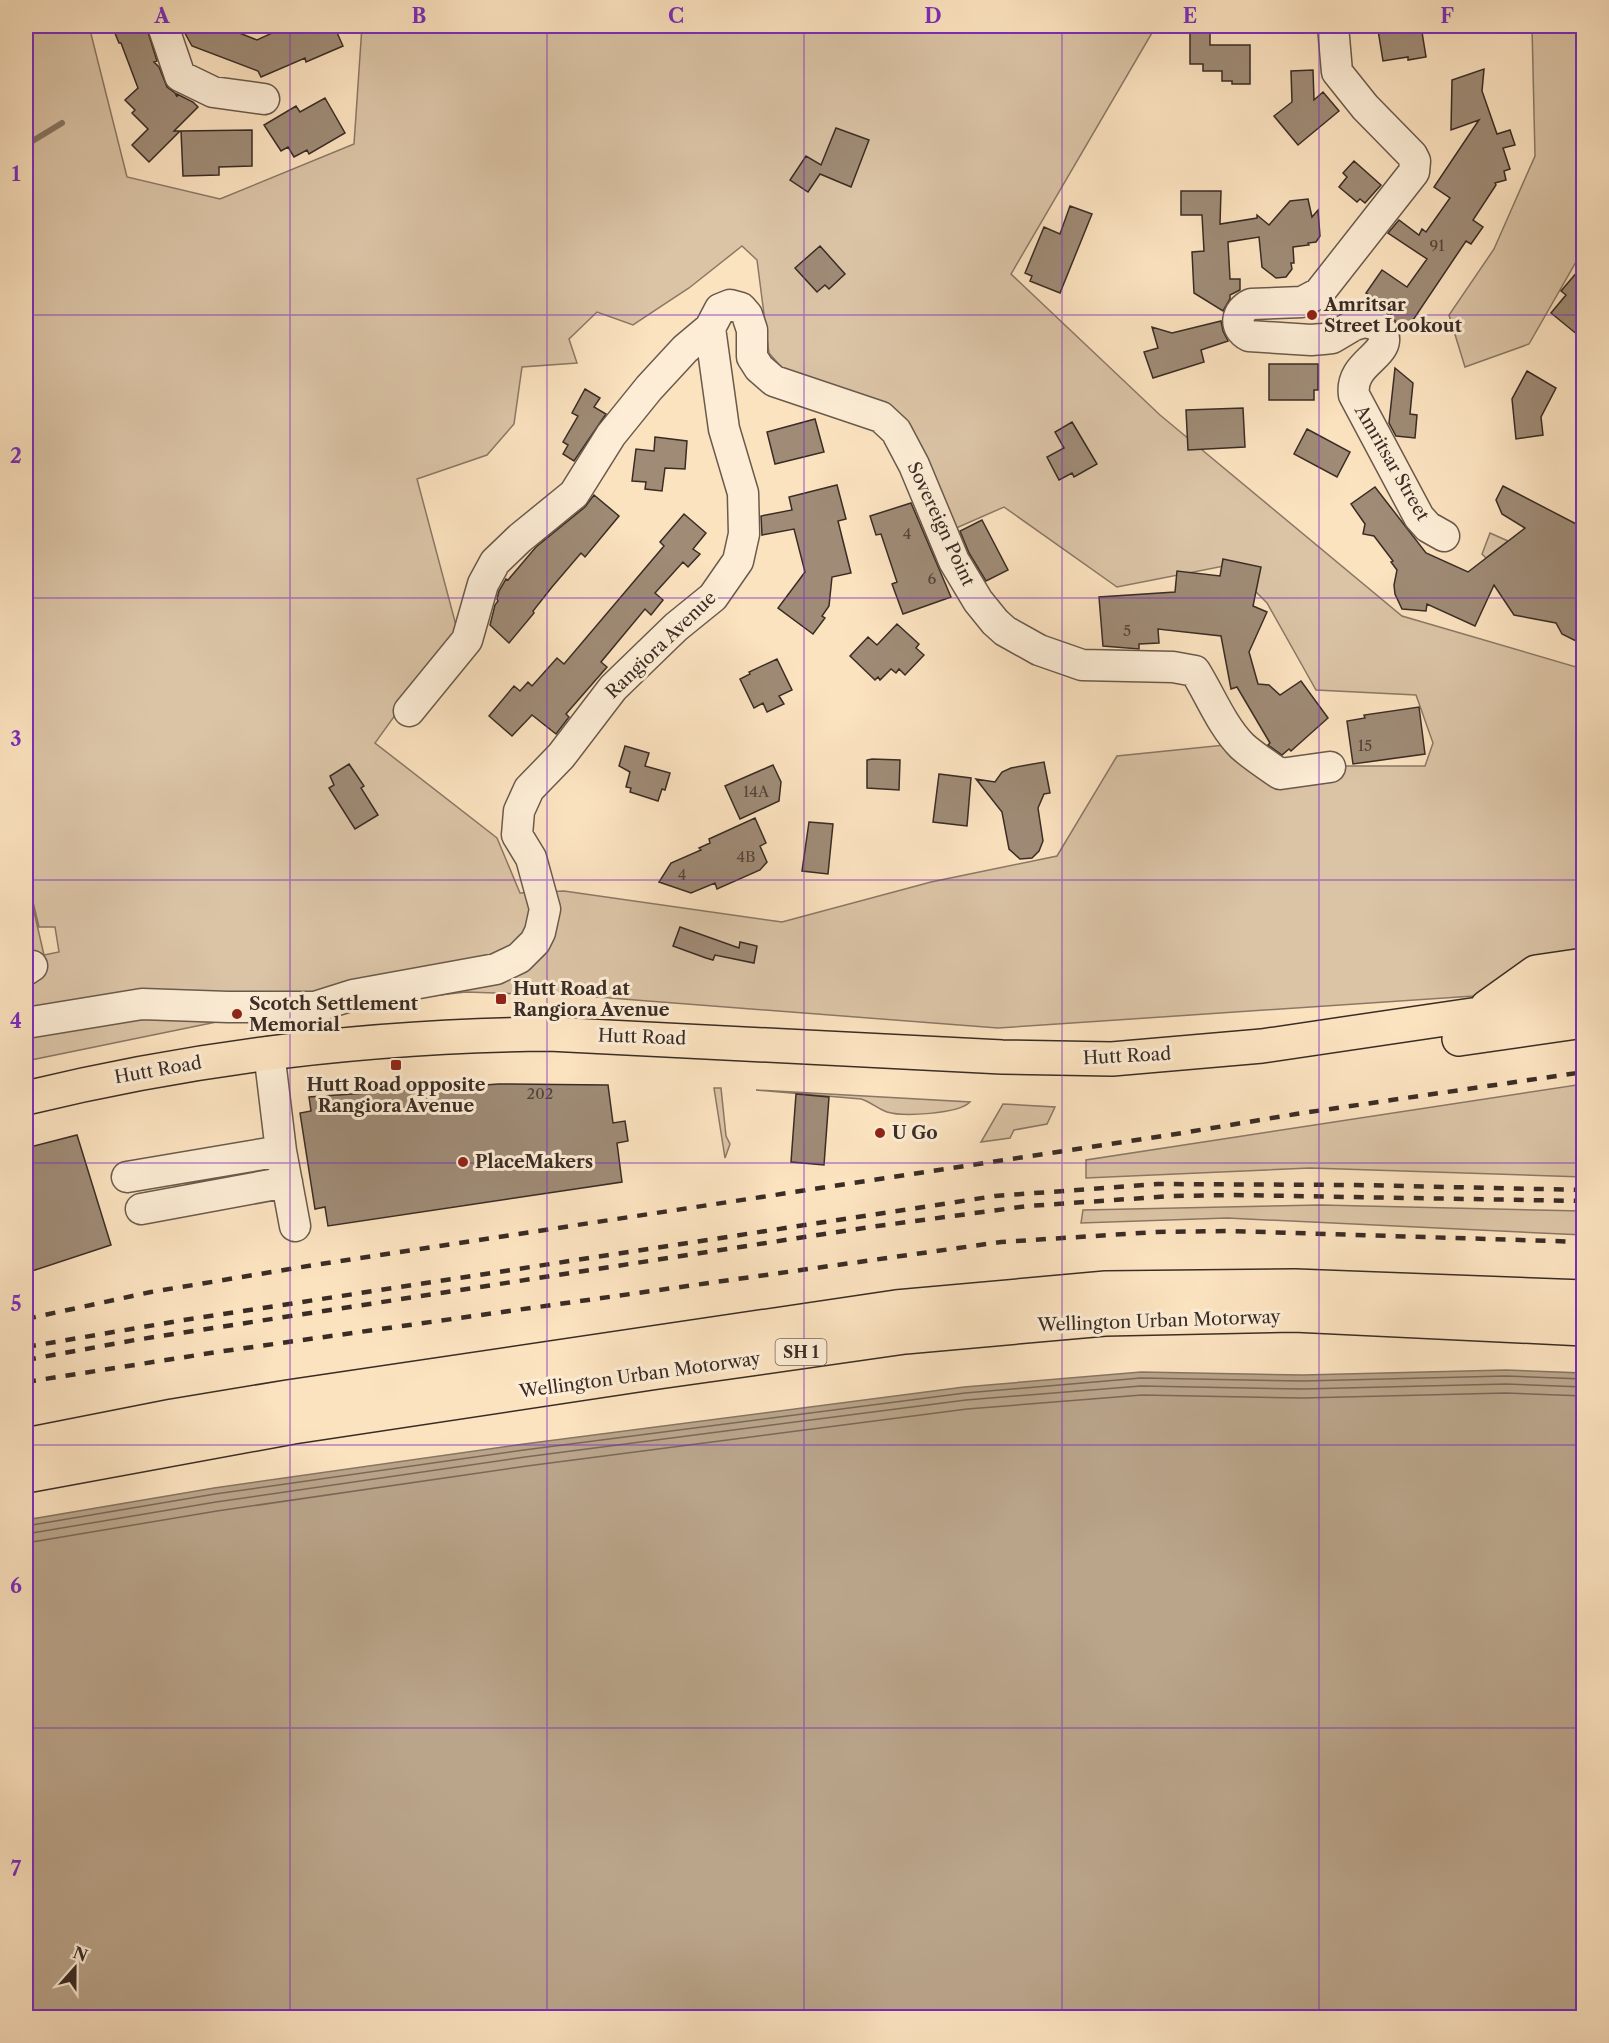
<svg xmlns="http://www.w3.org/2000/svg" width="1609" height="2043" font-family="'Libre Caslon Text',serif">
  <style>
    .green { fill: #dbc4a6; stroke: #8a7866; stroke-width: 1.5; fill-rule: evenodd }
    .water { fill: #baa58b; stroke: #877562; stroke-width: 1.5 }
    .lines { fill: none; stroke-linecap: round; stroke-linejoin: round }
    .shore { stroke: #7a6858; stroke-width: 1.5 }
    .stream { stroke: #877562; stroke-width: 6 }
    .building { fill: #9f8b76; stroke: #3a2c25; stroke-width: 1.5 }
    .minor-casing { stroke: #6a5a4c; stroke-width: 33 }
    .major-casing { stroke: #3a2c25; stroke-width: 36 }
    .highway-casing { stroke: #3a2c25; stroke-width: 36 }
    .minor { stroke: #fdedd6; stroke-width: 30 }
    .major { stroke: #fce3c0; stroke-width: 33 }
    .highway { stroke: #fce3c0; stroke-width: 33 }
    .rail { stroke: #3a2c25; stroke-width: 4.5; stroke-dasharray: 10 10; stroke-linecap: butt }
    .grid { fill: none; stroke: #7b2cbf; stroke-width: 1.5; stroke-opacity: 0.55 }
    .poi-dot { fill: #8f2418; stroke: #fdedd6; stroke-width: 2 }
    .labels { text-anchor: middle; stroke-width: 6; stroke-linejoin: round; paint-order: stroke }
    .number-label { font-size: 15px; fill: #534439 }
    .shield { fill: #fdedd6; stroke: #74665a; stroke-width: 1.5 }
    .shield-label { font-size: 16px; font-weight: bold; fill: #3a2c25 }
    .poi-label { font-size: 18px; font-weight: bold; fill: #3a2c25; stroke: #fdedd6; text-anchor: start }
    .street-label { font-size: 18px; fill: #3a2c25; stroke: #fdedd6 }
    .neatline { fill: none; stroke: #7b2cbf; stroke-width: 2 }
    .grid-label { font-size: 20px; text-anchor: middle; font-weight: bold; fill: #7b2cbf }
  </style>
  <rect width="100%" height="100%" fill="#fce3c0"/>
  <filter id="stains"><feTurbulence type="fractalNoise" baseFrequency=".00333" numOctaves="4"/><feColorMatrix values="0 0 0 0 .2 0 0 0 0 .09 0 0 0 0 .02 0 0 0 .5 -.17"/></filter>
  <radialGradient id="worn" r=".72"><stop offset=".6" stop-color="#630" stop-opacity="0"/><stop offset="1" stop-color="#630" stop-opacity=".3"/></radialGradient>
  <path class="green" d="M26,26H89L127,177L220,199L354,144L362,26H1156L1011,274L1160,415L1402,616L1583,669V987L1563,990L998,1028L584,996L466,992L231,1019L26,1061V877L44,955L59,952L55,927H39L26,873ZM742,246L757,260L769,353L782,368L879,403L903,417L954,529L1004,507L1117,587L1229,565L1267,603L1316,690L1416,695L1433,743L1425,766H1328L1277,774L1235,744L1117,756L1057,856L931,882L782,922L564,891L520,893L497,838L375,743L457,629L417,479L487,455L514,424L522,367L577,363L569,339L597,312L633,325L689,288Z
    M1532,26H1583V264L1576,262L1529,344L1465,367L1449,315L1494,249L1535,156Z
    M1490,533L1508,541L1486,558L1482,554Z
    M1583,1084V1177L1310,1168L1086,1178V1160Z
    M714,1088H721L726,1136L730,1144L725,1158Z
    M756,1090L970,1102C958,1114 903,1117 887,1112C878,1109 871,1102 861,1099Z
    M1003,1104L1055,1107L1047,1124L1014,1130L1010,1138L981,1142Z
    M1321,1205L1583,1211V1235L1227,1218L1081,1223L1083,1210Z"/>
  <path class="water" d="M1506,1370L1583,1373V2017H26V1520L214,1488L524,1444L964,1387L1141,1372L1303,1375Z"/>
  <g class="lines">
    <path class="shore" d="M26,1526L215,1494L524,1450L965,1393L1141,1378L1303,1381L1506,1376L1584,1379
      M26,1534L216,1502L525,1457L966,1400L1141,1386L1303,1389L1506,1384L1584,1387
      M26,1543L217,1511L527,1466L967,1409L1142,1395L1303,1398L1506,1393L1584,1396"/>
    <path class="stream" d="M26,145L62,123"/>
  </g>
  <path class="building" d="M112,26H146L157,61L154,62L159,67L167,87L175,93L177,97V94L193,102L198,107L174,131H180L149,162L132,145L148,129L132,113L135,110L125,100L138,88L121,43H119Z
    M181,26H234L232,30L257,40L279,30L277,26H334L343,46L306,62L305,58L261,77L258,71L192,46Z
    M1190,26H1210V45H1250V84H1232V81H1222V71H1203V64H1190Z
    M1384,26H1421L1426,57L1408,60V57L1383,61L1378,30L1384,29Z
    M1484,69L1482,91L1497,134L1510,130L1515,145L1503,148L1510,169L1504,171L1506,180L1495,183L1496,185L1473,220L1483,227L1471,244L1466,241L1405,332L1399,327L1390,313L1381,308L1366,305L1372,297L1366,293L1382,270L1407,287L1427,259L1388,233L1399,220L1419,235L1422,229L1426,232L1450,198L1434,187L1479,120L1451,130L1452,80Z
    M1313,70L1314,100L1323,92L1339,111L1298,145L1274,116L1292,102L1291,71Z
    M325,98L345,133L309,154L307,150L294,157L288,147L281,151L264,125L296,106L300,112Z
    M836,128L869,140L851,187L820,174L808,192L790,180L806,156L821,165Z
    M252,130V166L219,167V175L183,176L181,131Z
    M1354,161L1381,185L1365,203L1360,199L1357,202L1339,187L1347,177L1343,173Z
    M1181,191H1221L1220,224L1257,218V215L1269,225L1290,201L1308,199L1312,217L1318,210L1320,236L1316,242L1308,243L1309,245L1293,247L1294,263H1291L1292,269L1286,277L1276,278L1262,267L1259,237L1228,242L1230,279H1240V290L1230,295V299L1223,311L1194,293L1192,252L1204,251L1202,215H1181Z
    M1070,206L1092,214L1060,293L1030,281L1032,276L1025,273L1044,227L1060,234Z
    M820,246L845,274L829,289L825,285L817,292L795,268Z
    M1584,264V340L1551,313L1566,295L1561,291Z
    M1221,321L1223,331L1228,341L1201,350L1204,362L1153,378L1144,352L1158,348L1152,327L1172,333Z
    M1269,364H1318V390H1314V400H1269Z
    M1395,368L1413,383L1410,414L1417,415L1415,438L1396,436L1389,423Z
    M1527,371L1556,388L1541,417L1543,435L1516,439L1512,399Z
    M585,389L600,398L594,407L606,414L574,461L563,454L568,445L563,442L578,416L572,413Z
    M1243,408L1245,447L1188,450L1186,410Z
    M815,419L824,452L775,464L767,432Z
    M1072,422L1097,464L1074,477L1072,473L1059,480L1047,457L1064,448L1055,432Z
    M1307,429L1350,452L1337,477L1294,454Z
    M655,437L687,441L685,469L665,468L662,491L645,489L646,482L632,481L636,449L654,451Z
    M837,485L846,519L838,521L851,573L832,577L829,606L822,616L825,618L813,634L778,608L805,572L794,529L762,535L761,516L792,510L789,497Z
    M1503,486L1584,528V645L1562,634L1556,623L1514,615L1494,585L1475,626L1427,604L1426,611L1402,609L1395,594L1394,585L1397,570L1391,562L1393,561L1374,536L1363,534L1365,524L1351,504L1375,487L1426,553L1468,572L1525,528L1502,514L1496,500Z
    M594,495L619,516L585,557L581,553L552,587L533,611L534,613L509,643L490,625L495,605L498,601L497,599L499,591L506,579L508,580L536,547L585,507Z
    M911,503L951,597L903,614L892,584L897,582L881,534L876,535L870,516Z
    M684,514L706,533L693,549L700,554L688,567L683,562L655,593L663,600L651,615L645,609L601,662L607,667L566,714L569,717L556,734L532,715L512,736L489,716L514,686L520,691L528,682L532,686L557,658L564,664L664,546L660,542Z
    M982,520L1008,570L986,581L969,553L960,531Z
    M1223,559L1261,567L1253,606L1267,612L1249,652L1258,684L1269,685L1280,695L1301,681L1328,718L1291,751L1289,749L1282,755L1268,745L1270,743L1237,687L1231,689L1221,636L1158,629L1159,643L1139,644V649L1103,646L1099,597L1175,592L1177,571L1220,576Z
    M897,624L919,644L916,648L924,655L905,675L899,669L896,673L891,669L880,680L878,677L875,680L850,656L868,637L877,645Z
    M777,659L792,690L779,696L784,704L767,712L763,703L754,708L740,679L750,674L749,672Z
    M1419,707L1425,754L1353,764L1347,721L1365,718L1364,715Z
    M625,746L649,753L645,766L670,773L665,790L662,789L658,801L630,792L631,788L626,787L630,772L619,766Z
    M872,759L900,760L899,790L867,788V760Z
    M1044,762L1050,793L1044,794L1038,808L1043,841L1039,851L1032,858L1020,859L1009,849L1002,812L976,779L995,782L1002,772L1011,768Z
    M349,764L364,786L361,788L378,815L355,829L329,788L334,785L330,776Z
    M773,765L781,782L779,801L740,819L725,786Z
    M939,774L971,778L967,826L933,822Z
    M755,818L766,843L760,846L767,862L760,870L717,889L715,883L691,893L659,882L671,863L701,850L699,848L710,843L709,839Z
    M809,822L833,824L828,874L802,871Z
    M680,927L739,948L740,942L757,946L754,963L715,955L713,960L706,958L673,946Z
    M499,1084L608,1085L613,1123L625,1121L628,1141L617,1143L622,1182L328,1226L325,1207L315,1209L300,1113L311,1111L309,1097Z
    M796,1094L829,1097L824,1165L791,1162Z
    M77,1135L111,1245L26,1273V1148Z"/>
  <g class="lines">
    <g class="minor-casing">
      <path id="minor" d="M163,26L180,76L213,92L264,99
        M1333,26L1337,72L1365,107L1412,155L1415,161L1414,172L1319,293L1302,302L1251,304C1236,311 1233,328 1249,336L1311,340L1323,339L1332,338L1354,325L1365,322L1377,325L1382,331C1394,356 1349,361 1354,395L1419,517L1428,527L1444,536
        M710,328L720,309L730,305L741,308L747,315L752,330V357L759,368L774,381L881,417L896,431L914,465L954,561L978,601L995,622L1005,631L1039,650L1082,665L1173,667L1195,671C1210,695 1222,726 1242,746C1253,756 1267,765 1280,774L1330,767
        M26,970L32,966
        M26,1023L142,1004L228,1007H315
        M313,1047L310,1015L315,1007L353,995L496,969L519,958L535,942L540,932L545,909L531,858L517,835L519,811L529,789L561,756L613,688L676,627L713,597L738,561L744,534L743,493L724,429L710,328L685,349L649,388L611,435L574,494L520,538L495,562L483,584L467,640L409,711
        M269,1052L281,1151L295,1226
        M127,1177L281,1151
        M141,1209L287,1182"/>
    </g>
    <g class="major-casing">
      <path id="major" d="M1487,1007L1536,972L1584,965
        M1459,1039L1584,1021
        M26,1098C198,1056 372,1036 549,1034L1002,1057L1112,1059L1262,1046L1479,1014L1584,993"/>
    </g>
    <g class="highway-casing">
      <path id="highway" d="M26,1445L173,1416L288,1397L896,1307L1106,1288L1295,1286L1584,1297
        M26,1476L293,1427L658,1372L905,1337L1105,1319L1294,1315L1584,1329"/>
    </g>
    <use href="#minor" class="minor"/>
    <use href="#major" class="major"/>
    <use href="#highway" class="highway"/>
    <path class="rail" d="M26,1319L151,1292L314,1265L1176,1134L1296,1114L1584,1072
      M26,1347L184,1320L995,1196L1158,1184L1357,1185L1584,1190
      M26,1360L135,1340L870,1227L1028,1206L1172,1196L1234,1195L1584,1201
      M26,1382L217,1352L1001,1242L1156,1232L1231,1231L1584,1242"/>
  </g>
  <path class="grid" d="M290,26V2018M547,26V2018M804,26V2018M1062,26V2018M1319,26V2018M26,315H1584M26,598H1584M26,880H1584M26,1163H1584M26,1445H1584M26,1728H1584"/>
  <g class="poi-dot">
    <circle cx="1312" cy="315" r="6"/>
    <rect x="495" y="993" width="12" height="12" rx="3"/>
    <circle cx="237" cy="1014" r="6"/>
    <rect x="390" y="1059" width="12" height="12" rx="3"/>
    <circle cx="880" cy="1133" r="6"/>
    <circle cx="463" cy="1162" r="6"/>
  </g>
  <g class="labels">
    <g class="number-label">
      <text x="1437" y="251">91</text>
      <text x="907" y="539">4</text>
      <text x="932" y="584">6</text>
      <text x="1127" y="636">5</text>
      <text x="1365" y="751">15</text>
      <text x="756" y="797">14A</text>
      <text x="746" y="862">4B</text>
      <text x="682" y="880">4</text>
      <text x="540" y="1099">202</text>
    </g>
    <rect class="shield" x="775.5" y="1339" width="51" height="26" rx="4.5"/>
    <g class="shield-label">
      <text x="801" y="1358">SH 1</text>
    </g>
    <g class="poi-label">
      <text x="1324" y="311">Amritsar<tspan x="1324" dy="21">Street Lookout</tspan></text>
      <text x="513" y="995">Hutt Road at<tspan x="513" dy="21">Rangiora Avenue</tspan></text>
      <text x="249" y="1010">Scotch Settlement<tspan x="249" dy="21">Memorial</tspan></text>
      <text x="396" y="1091" text-anchor="middle">Hutt Road opposite<tspan x="396" dy="21">Rangiora Avenue</tspan></text>
      <text x="892" y="1139">U Go</text>
      <text x="475" y="1168">PlaceMakers</text>
    </g>
    <g class="street-label">
      <text transform="translate(1392 463) rotate(60)" y="6">Amritsar Street</text>
      <text transform="translate(941 524) rotate(65)" y="6">Sovereign Point</text>
      <text transform="translate(661 645) rotate(-44)" y="6">Rangiora Avenue</text>
      <text transform="translate(642 1037) rotate(2)" y="6">Hutt Road</text>
      <text transform="translate(1127 1056) rotate(-3)" y="6">Hutt Road</text>
      <text transform="translate(158 1070) rotate(-10)" y="6">Hutt Road</text>
      <text transform="translate(1159 1321) rotate(-2)" y="6">Wellington Urban Motorway</text>
      <text transform="translate(640 1375) rotate(-8)" y="6">Wellington Urban Motorway</text>
    </g>
  </g>
  <rect width="1609" height="2043" fill="none" stroke="#fce3c0" stroke-width="66"/>
  <g transform="translate(75 1968) rotate(21)" stroke="#fdedd6" stroke-width="4.5" paint-order="stroke">
  <path d="M0-4.5L10 22L0 15L-10 22Z" fill="#3a2c25"/>
  <text y="-9" font-size="16" font-weight="bold" text-anchor="middle" fill="#3a2c25">N</text>
  </g>
  <rect x="33" y="33" width="1543" height="1977" class="neatline"/>
  <g class="grid-label">
    <text x="162" y="23">A</text>
    <text x="419" y="23">B</text>
    <text x="676" y="23">C</text>
    <text x="933" y="23">D</text>
    <text x="1190" y="23">E</text>
    <text x="1447" y="23">F</text>
    <text x="16" y="181">1</text>
    <text x="16" y="463">2</text>
    <text x="16" y="746">3</text>
    <text x="16" y="1028">4</text>
    <text x="16" y="1311">5</text>
    <text x="16" y="1593">6</text>
    <text x="16" y="1876">7</text>
  </g>
  <rect width="100%" height="100%" filter="url(#stains)"/>
  <rect width="100%" height="100%" fill="url(#worn)"/>
</svg>
